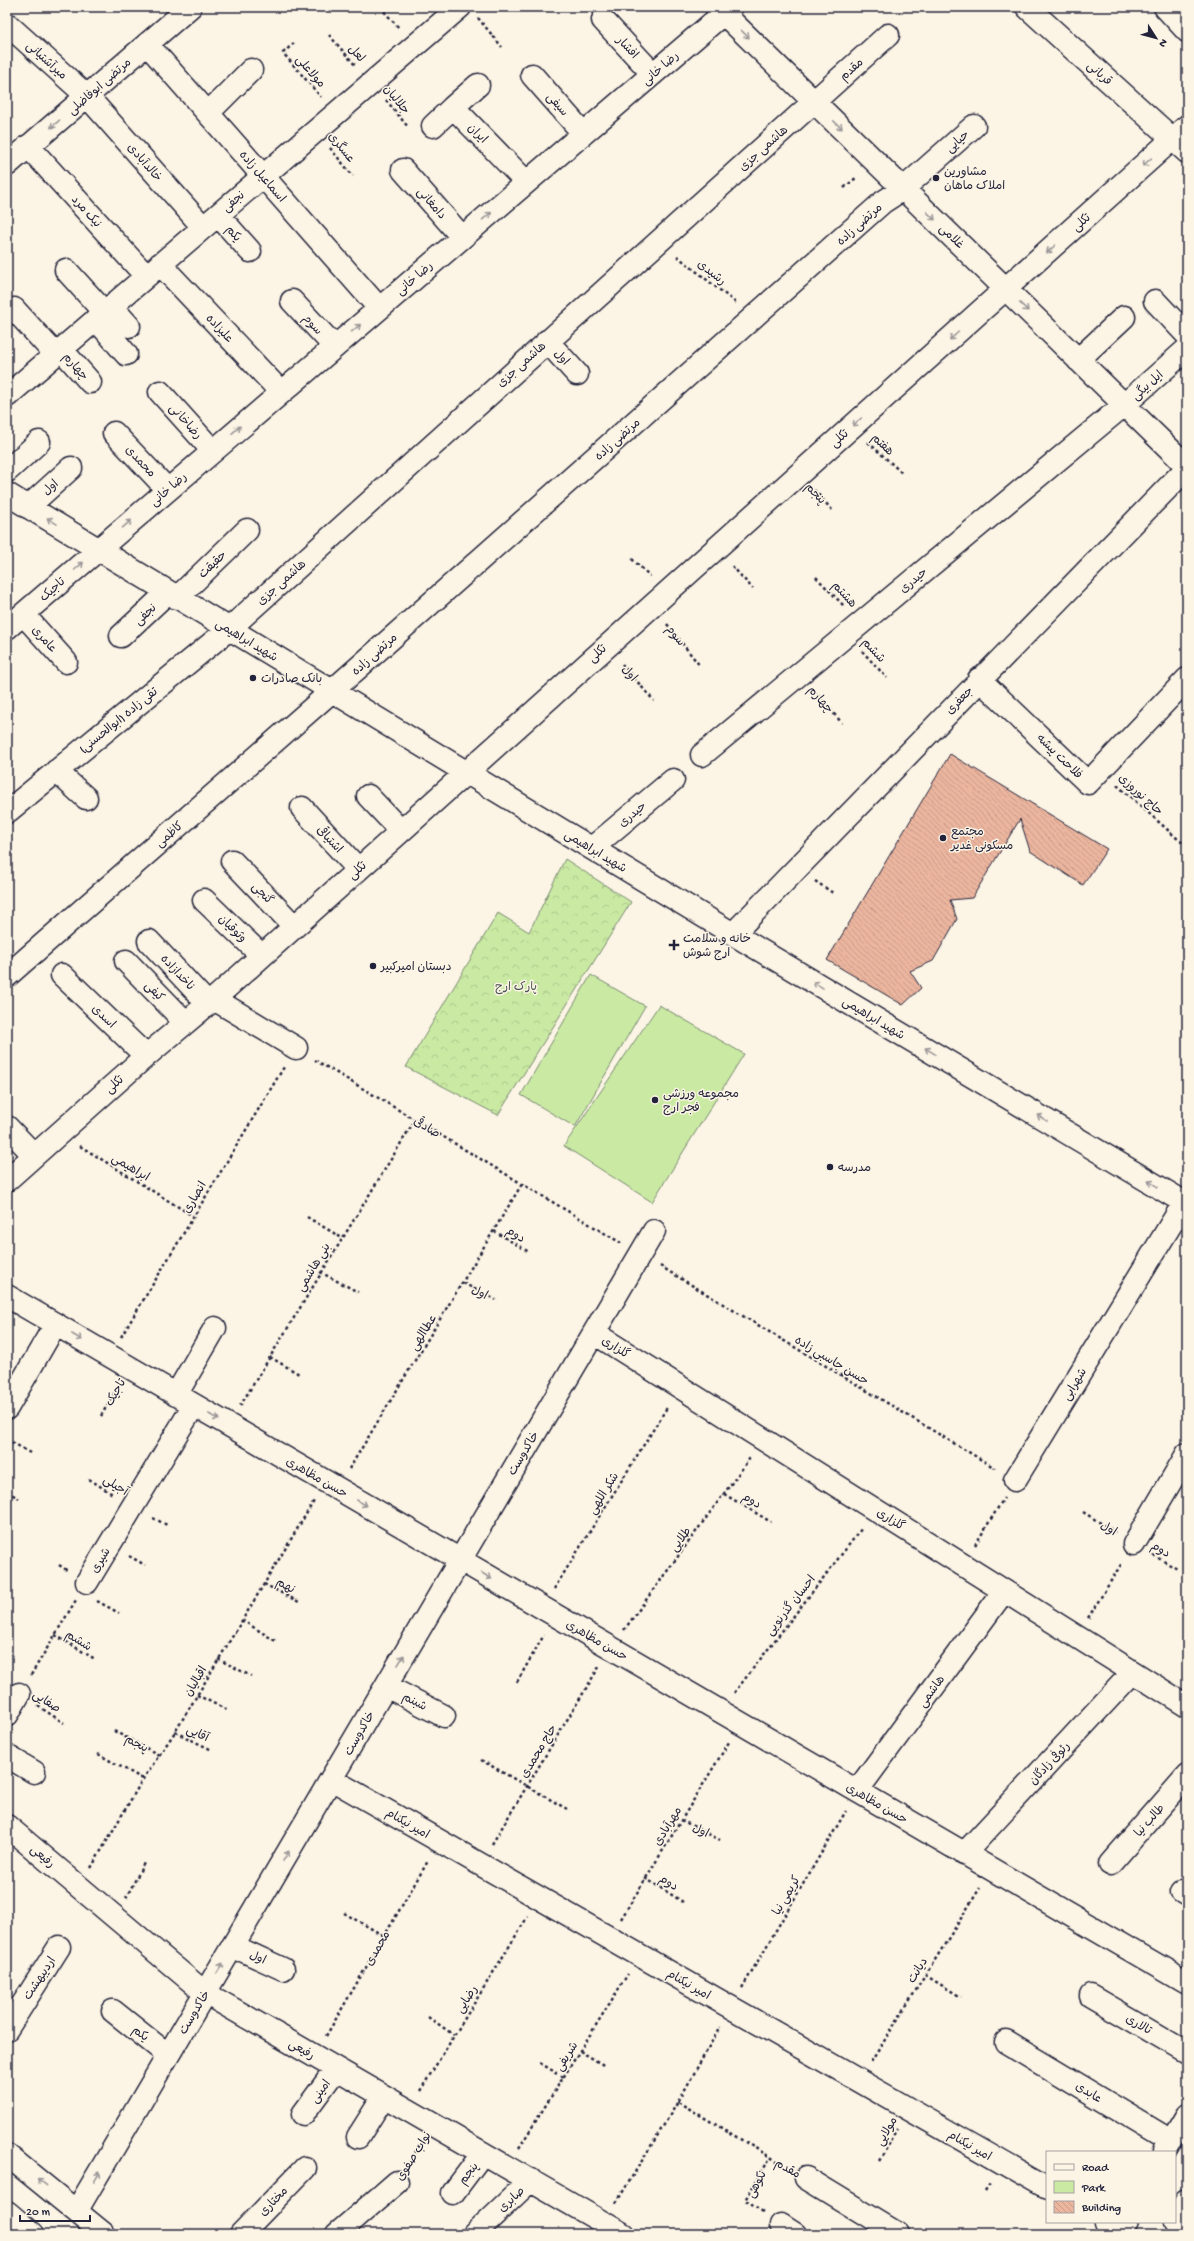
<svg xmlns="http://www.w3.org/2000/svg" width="1194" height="2241" font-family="'Gochi Hand','Playpen Sans Arabic',sans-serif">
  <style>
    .green { fill: #caeaa3; stroke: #76866f }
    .forest { fill: url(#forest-crowns); stroke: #76866f }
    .building { fill: url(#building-back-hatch); stroke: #22223b }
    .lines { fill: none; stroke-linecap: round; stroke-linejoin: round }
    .minor-casing { stroke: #22223b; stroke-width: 25 }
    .major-casing { stroke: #22223b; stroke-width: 25 }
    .path { stroke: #22223b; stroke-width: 2.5; stroke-dasharray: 3 3; stroke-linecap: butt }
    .minor { stroke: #fcf5e5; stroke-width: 22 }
    .major { stroke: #fcf5e5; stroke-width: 22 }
    .oneway { stroke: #9a9698 }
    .poi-dot { fill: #22223b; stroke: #fcf5e5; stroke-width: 1.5 }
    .labels { text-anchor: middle; stroke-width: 3; stroke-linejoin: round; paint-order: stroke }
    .street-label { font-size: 12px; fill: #22223b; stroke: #fcf5e5 }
    .poi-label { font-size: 12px; fill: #22223b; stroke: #fcf5e5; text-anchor: start }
    .park-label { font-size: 12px; fill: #4c5455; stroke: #fcf5e5 }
  </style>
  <defs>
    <pattern id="forest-crowns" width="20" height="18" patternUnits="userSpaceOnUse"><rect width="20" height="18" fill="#caeaa3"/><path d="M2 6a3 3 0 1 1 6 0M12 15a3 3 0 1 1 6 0" fill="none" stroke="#adc88d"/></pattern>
    <pattern id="building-back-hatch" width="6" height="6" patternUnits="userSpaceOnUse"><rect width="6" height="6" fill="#ebb59e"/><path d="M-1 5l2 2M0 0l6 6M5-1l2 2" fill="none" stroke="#c99b89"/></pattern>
  </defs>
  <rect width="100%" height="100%" fill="#fcf5e5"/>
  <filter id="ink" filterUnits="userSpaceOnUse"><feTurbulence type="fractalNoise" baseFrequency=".025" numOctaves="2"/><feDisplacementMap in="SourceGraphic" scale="8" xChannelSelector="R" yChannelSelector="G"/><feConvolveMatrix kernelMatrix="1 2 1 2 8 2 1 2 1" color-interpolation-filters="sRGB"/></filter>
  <g filter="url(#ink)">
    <path class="green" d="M591,975L645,1006L575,1127L521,1095Z
      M659,1005L744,1054L652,1202L564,1146Z"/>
    <path class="forest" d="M565,859L631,902L498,1115L406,1067L498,913L529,932Z"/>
    <path class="building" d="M950,754L1107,849L1083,885L1030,851L1020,819L972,898L950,900L957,919L933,961L910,971L921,988L903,1005L827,960Z"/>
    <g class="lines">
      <g class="minor-casing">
        <path id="minor" d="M717,7L1187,466
          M1027,7L1187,152
          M1165,7L1187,31
          M603,20L653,74
          M7,24L87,96L203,227
          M147,44L379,308
          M532,75L583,133
          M478,85L453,107L526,182
          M208,113L251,70
          M433,126L453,107
          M28,146L146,276
          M7,165L190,7
          M403,170L462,237
          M218,215L250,251
          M160,264L281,392
          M66,270L104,312
          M292,301L334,346
          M1155,301L1187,335
          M111,306L129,326
          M14,309L55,354
          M96,319L126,354
          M547,341L577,374
          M61,349L90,382
          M1078,360L1124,317
          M160,392L212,450
          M7,396L460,7
          M114,433L167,489
          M7,471L39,442
          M7,494L733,934L1187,1204
          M28,507L71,468
          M177,598L247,530
          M24,615L66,662
          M7,628L731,7
          M121,636L168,592
          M979,679L1088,783L1187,679
          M702,755L1124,405L1187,349
          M56,771L86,798
          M368,796L400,830
          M302,808L358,869
          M7,812L229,629L888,35
          M592,848L673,780
          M232,861L293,925
          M204,900L261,955
          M733,934L1187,468
          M149,941L207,1003
          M126,961L185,1022
          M62,975L146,1056
          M7,976L332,691L883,202L903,189L974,126
          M214,999L296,1048
          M7,1127L34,1155
          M7,1180L146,1056L214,999L1187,126
          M7,1296L1187,1983
          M594,1333L1187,1706
          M176,1395L215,1328
          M7,1408L55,1325
          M1015,1480L1184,1203
          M1134,1544L1187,1454
          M87,1582L194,1405
          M386,1686L444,1716
          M7,1715L19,1694
          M7,1756L34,1772
          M331,1779L1047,2188
          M857,1791L1004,1591
          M7,1826L205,1993L623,2234
          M964,1854L1133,1672
          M1110,1864L1187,1776
          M1182,1892L1187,1895
          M233,1946L283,1969
          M1091,1996L1187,2052
          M113,2011L168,2055
          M7,2029L59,1947
          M1006,2042L1171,2141
          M303,2114L336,2069
          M358,2137L384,2096
          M806,2178L898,2234
          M453,2193L483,2153
          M77,2210L654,1231
          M1106,2222L1121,2231
          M781,2225L795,2234
          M241,2234L305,2168
          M337,2234L397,2182
          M474,2234L531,2180"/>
      </g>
      <g class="major-casing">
        <path id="major" d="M1165,2152L1187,2115
          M7,2155L104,2234
          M7,2212L33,2234
          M1175,2221L1187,2200
          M1119,2234L1126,2222"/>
      </g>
      <path class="path" d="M380,7L400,29
        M543,7L544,8
        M478,18L502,47
        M329,35L356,66
        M294,43L283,53L321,97
        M386,100L408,127
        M330,148L353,176
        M844,188L857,177
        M677,256L736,303
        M868,442L903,474
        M814,490L834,512
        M632,559L650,576
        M732,566L753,589
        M816,577L845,607
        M667,624L700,666
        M862,651L887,678
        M622,664L654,701
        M814,691L842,723
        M1117,785L1187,847
        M815,881L833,893
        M315,1060L621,1243
        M80,1146L193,1216
        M307,1217L342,1238
        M494,1231L529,1252
        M660,1266L995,1468
        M320,1272L358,1292
        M463,1283L496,1300
        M121,1337L284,1067
        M270,1357L299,1374
        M240,1406L415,1120
        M101,1416L118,1387
        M7,1439L30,1453
        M349,1469L522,1184
        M89,1479L114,1495
        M7,1492L19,1498
        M724,1494L771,1522
        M1083,1512L1115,1532
        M153,1518L167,1525
        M975,1545L1004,1498
        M1153,1555L1179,1570
        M129,1556L145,1565
        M59,1565L68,1571
        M264,1584L299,1602
        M554,1589L668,1406
        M97,1601L119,1613
        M1088,1618L1122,1563
        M242,1620L277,1642
        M624,1630L750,1458
        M55,1635L95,1659
        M218,1659L251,1676
        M31,1675L76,1600
        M517,1682L544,1635
        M734,1693L862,1528
        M197,1695L229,1711
        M38,1706L64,1723
        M114,1731L159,1755
        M175,1732L212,1750
        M98,1754L143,1779
        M481,1760L567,1809
        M681,1820L720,1840
        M492,1844L599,1667
        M91,1868L143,1779L175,1732L314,1501
        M645,1878L683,1902
        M126,1898L145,1861
        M344,1913L384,1936
        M621,1919L729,1742
        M925,1975L961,1997
        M742,1988L846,1811
        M428,2017L454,2035
        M326,2036L428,1861
        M580,2051L605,2066
        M871,2062L980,1888
        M540,2063L563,2077
        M420,2091L528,1916
        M678,2102L787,2167
        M519,2148L628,1974
        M879,2161L898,2129
        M409,2163L421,2143
        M985,2192L991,2182
        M616,2203L678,2102L720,2027
        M763,2213L745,2200L770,2158"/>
      <use href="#minor" class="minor"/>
      <use href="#major" class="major"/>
    </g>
    <defs><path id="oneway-shaft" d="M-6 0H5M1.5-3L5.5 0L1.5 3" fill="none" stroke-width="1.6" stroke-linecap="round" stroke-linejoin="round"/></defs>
    <g class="oneway">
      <use href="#oneway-shaft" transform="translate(745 34) rotate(44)"/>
      <use href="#oneway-shaft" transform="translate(55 124) rotate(139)"/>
      <use href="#oneway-shaft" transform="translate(838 125) rotate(44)"/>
      <use href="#oneway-shaft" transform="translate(1147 162) rotate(138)"/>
      <use href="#oneway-shaft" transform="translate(487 216) rotate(-40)"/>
      <use href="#oneway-shaft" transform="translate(931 216) rotate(44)"/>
      <use href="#oneway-shaft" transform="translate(1051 249) rotate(138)"/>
      <use href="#oneway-shaft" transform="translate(1024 307) rotate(44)"/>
      <use href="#oneway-shaft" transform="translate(356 328) rotate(-40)"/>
      <use href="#oneway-shaft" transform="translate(954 336) rotate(138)"/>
      <use href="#oneway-shaft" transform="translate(857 422) rotate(138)"/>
      <use href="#oneway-shaft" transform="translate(236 430) rotate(-41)"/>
      <use href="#oneway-shaft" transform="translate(52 521) rotate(-148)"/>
      <use href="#oneway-shaft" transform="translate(127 524) rotate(-41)"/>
      <use href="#oneway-shaft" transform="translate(79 566) rotate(-42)"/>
      <use href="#oneway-shaft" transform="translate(818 985) rotate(-149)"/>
      <use href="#oneway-shaft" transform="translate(930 1051) rotate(-149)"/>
      <use href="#oneway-shaft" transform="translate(1042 1118) rotate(-149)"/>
      <use href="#oneway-shaft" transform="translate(1153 1184) rotate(-149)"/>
      <use href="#oneway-shaft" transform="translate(77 1337) rotate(30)"/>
      <use href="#oneway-shaft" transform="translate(214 1417) rotate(30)"/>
      <use href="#oneway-shaft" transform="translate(362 1503) rotate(30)"/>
      <use href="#oneway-shaft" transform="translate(487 1576) rotate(30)"/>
      <use href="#oneway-shaft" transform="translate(401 1660) rotate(-59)"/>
      <use href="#oneway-shaft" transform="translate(286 1856) rotate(-59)"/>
      <use href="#oneway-shaft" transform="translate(220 1968) rotate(-60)"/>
      <use href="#oneway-shaft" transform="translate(97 2177) rotate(-60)"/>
      <use href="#oneway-shaft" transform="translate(42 2182) rotate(-142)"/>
    </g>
  </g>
  <g class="poi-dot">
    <circle cx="936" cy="178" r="4"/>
    <circle cx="253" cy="678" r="4"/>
    <circle cx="943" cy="838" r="4"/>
    <path d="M672 939h4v4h4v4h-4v4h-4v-4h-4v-4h4z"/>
    <circle cx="373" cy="966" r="4"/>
    <circle cx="655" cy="1100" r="4"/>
    <circle cx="830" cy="1167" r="4"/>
  </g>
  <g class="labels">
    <g class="street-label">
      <text transform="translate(628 47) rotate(47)" y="4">افشار</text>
      <text transform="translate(357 53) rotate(48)" y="4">لعل</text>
      <text transform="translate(47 60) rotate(42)" y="4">میرآشتیانی</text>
      <text transform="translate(660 68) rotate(-41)" y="4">رضا خانی</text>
      <text transform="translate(851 69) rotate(-42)" y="4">مقدم</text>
      <text transform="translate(311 71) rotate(49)" y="4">مولاعلی</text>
      <text transform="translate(1100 73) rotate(42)" y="4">قربانی</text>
      <text transform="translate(99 86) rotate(-41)" y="4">مرتضی ابوفاضلی</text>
      <text transform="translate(397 99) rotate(50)" y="4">جلالیان</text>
      <text transform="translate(558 104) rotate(49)" y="4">سیفی</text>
      <text transform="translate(478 133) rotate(45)" y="4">ایران</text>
      <text transform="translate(957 141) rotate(-42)" y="4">حیایی</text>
      <text transform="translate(342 147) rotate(51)" y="4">عسگری</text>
      <text transform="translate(763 148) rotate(-42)" y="4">هاشمی جزی</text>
      <text transform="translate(145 162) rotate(49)" y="4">خالدآبادی</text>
      <text transform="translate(263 176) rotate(49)" y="4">اسماعیل زاده</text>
      <text transform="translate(233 201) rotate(-41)" y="4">نجفی</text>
      <text transform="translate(432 203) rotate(49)" y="4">دامغانی</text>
      <text transform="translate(87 211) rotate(48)" y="4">نیک مرد</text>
      <text transform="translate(1081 222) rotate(-42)" y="4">تکلی</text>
      <text transform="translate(859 224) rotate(-42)" y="4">مرتضی زاده</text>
      <text transform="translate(234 233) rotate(49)" y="4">یکم</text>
      <text transform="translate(952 236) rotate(44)" y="4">غلامی</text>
      <text transform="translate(712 272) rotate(38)" y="4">رشیدی</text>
      <text transform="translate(414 278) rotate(-41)" y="4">رضا خانی</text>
      <text transform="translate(313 324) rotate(48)" y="4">سوم</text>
      <text transform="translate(220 328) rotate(47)" y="4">علیزاده</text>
      <text transform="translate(562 357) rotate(47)" y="4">اول</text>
      <text transform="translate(521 364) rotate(-42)" y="4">هاشمی جزی</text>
      <text transform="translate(76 366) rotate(49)" y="4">چهارم</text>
      <text transform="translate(1147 385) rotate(-42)" y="4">ایل بیگی</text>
      <text transform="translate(186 421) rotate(48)" y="4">رضاخانی</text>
      <text transform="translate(839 438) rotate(-42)" y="4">تکلی</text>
      <text transform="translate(617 439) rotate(-42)" y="4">مرتضی زاده</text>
      <text transform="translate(883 444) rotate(43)" y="4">هفتم</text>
      <text transform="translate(141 461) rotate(47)" y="4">محمدی</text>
      <text transform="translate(50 487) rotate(-42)" y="4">اول</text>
      <text transform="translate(168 489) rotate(-41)" y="4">رضا خانی</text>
      <text transform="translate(816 493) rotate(46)" y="4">پنجم</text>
      <text transform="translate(212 564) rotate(-44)" y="4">حقیقت</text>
      <text transform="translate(913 580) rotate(-40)" y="4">حیدری</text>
      <text transform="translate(281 582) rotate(-42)" y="4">هاشمی جزی</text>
      <text transform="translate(52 589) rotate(-42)" y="4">تاجیک</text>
      <text transform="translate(845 594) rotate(48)" y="4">هشتم</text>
      <text transform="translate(145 614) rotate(-43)" y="4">نجفی</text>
      <text transform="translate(676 635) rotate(51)" y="4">سوم</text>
      <text transform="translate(45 639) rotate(48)" y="4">عامری</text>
      <text transform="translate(247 640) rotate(31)" y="4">شهید ابراهیمی</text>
      <text transform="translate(874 650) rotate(47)" y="4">ششم</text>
      <text transform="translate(597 653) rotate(-42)" y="4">تکلی</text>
      <text transform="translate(374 654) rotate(-42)" y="4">مرتضی زاده</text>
      <text transform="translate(630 673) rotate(49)" y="4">اول</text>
      <text transform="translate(821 699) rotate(49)" y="4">چهارم</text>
      <text transform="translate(959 700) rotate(-46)" y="4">جعفری</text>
      <text transform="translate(118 720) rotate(-39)" y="4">تقی زاده (ابوالحسنی)</text>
      <text transform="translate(1060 756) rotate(44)" y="4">فلاحت پیشه</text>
      <text transform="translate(1141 794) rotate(42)" y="4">حاج نوروزی</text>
      <text transform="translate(632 814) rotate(-40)" y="4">حیدری</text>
      <text transform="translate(169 834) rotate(-41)" y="4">کاظمی</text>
      <text transform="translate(330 839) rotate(47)" y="4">اشتیاقی</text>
      <text transform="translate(596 851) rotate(31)" y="4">شهید ابراهیمی</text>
      <text transform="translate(357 870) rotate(-42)" y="4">تکلی</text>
      <text transform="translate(263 893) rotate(46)" y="4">گنجی</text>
      <text transform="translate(233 928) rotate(44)" y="4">وثوقیان</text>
      <text transform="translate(178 972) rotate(47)" y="4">ناخدازاده</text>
      <text transform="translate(155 991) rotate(46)" y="4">کیفی</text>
      <text transform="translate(104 1016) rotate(44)" y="4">اسدی</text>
      <text transform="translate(874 1018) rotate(31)" y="4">شهید ابراهیمی</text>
      <text transform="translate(114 1084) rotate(-42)" y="4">تکلی</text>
      <text transform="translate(427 1127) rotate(31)" y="4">صادقی</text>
      <text transform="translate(131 1167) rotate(31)" y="4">ابراهیمی</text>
      <text transform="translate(194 1197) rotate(-59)" y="4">انصاری</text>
      <text transform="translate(516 1234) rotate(32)" y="4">دوم</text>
      <text transform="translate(313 1267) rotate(-59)" y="4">بنی هاشمی</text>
      <text transform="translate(480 1292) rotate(28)" y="4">اول</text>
      <text transform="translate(423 1332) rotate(-58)" y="4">عطاالهی</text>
      <text transform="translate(616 1347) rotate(32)" y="4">گلزاری</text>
      <text transform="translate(832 1360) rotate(31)" y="4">حسن جاسبی زاده</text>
      <text transform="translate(1074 1384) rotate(-59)" y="4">شهرابی</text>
      <text transform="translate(115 1392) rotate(-60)" y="4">تاجیک</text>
      <text transform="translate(523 1453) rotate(-59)" y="4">خاکدوست</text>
      <text transform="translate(317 1477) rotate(30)" y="4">حسن مظاهری</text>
      <text transform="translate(116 1485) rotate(32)" y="4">آجیلی</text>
      <text transform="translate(603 1493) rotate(-58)" y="4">شکر اللهی</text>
      <text transform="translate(752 1500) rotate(31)" y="4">دوم</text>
      <text transform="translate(891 1519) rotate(32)" y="4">گلزاری</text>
      <text transform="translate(1109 1528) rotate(32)" y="4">اول</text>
      <text transform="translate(680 1539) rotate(-54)" y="4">طلایی</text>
      <text transform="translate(1161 1549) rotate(30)" y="4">دوم</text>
      <text transform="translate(100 1560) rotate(-59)" y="4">شیری</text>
      <text transform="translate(286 1585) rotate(29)" y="4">نهم</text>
      <text transform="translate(790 1605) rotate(-52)" y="4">احسان گذرنویی</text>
      <text transform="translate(79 1640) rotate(32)" y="4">ششم</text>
      <text transform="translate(597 1640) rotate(30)" y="4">حسن مظاهری</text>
      <text transform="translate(195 1681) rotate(-59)" y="4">اقبالیان</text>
      <text transform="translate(931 1691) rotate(-54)" y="4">هاشمی</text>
      <text transform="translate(47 1701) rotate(33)" y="4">صفایی</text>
      <text transform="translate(415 1701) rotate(27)" y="4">شبنم</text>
      <text transform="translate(198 1733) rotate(25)" y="4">آقایی</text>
      <text transform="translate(359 1733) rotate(-60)" y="4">خاکدوست</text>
      <text transform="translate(137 1743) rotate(28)" y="4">پنجم</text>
      <text transform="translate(538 1751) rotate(-59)" y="4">حاج محمدی</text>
      <text transform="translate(1049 1763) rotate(-47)" y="4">رئوفی زادگان</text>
      <text transform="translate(877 1803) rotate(30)" y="4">حسن مظاهری</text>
      <text transform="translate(1149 1820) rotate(-49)" y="4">طالب نیا</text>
      <text transform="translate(408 1823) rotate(30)" y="4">امیر نیکنام</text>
      <text transform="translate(667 1826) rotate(-59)" y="4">مهرآبادی</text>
      <text transform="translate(701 1830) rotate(26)" y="4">اول</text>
      <text transform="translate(43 1856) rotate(40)" y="4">رفیعی</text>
      <text transform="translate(669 1882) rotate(32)" y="4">دوم</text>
      <text transform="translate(786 1895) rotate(-60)" y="4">کریمی نیا</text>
      <text transform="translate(377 1948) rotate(-60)" y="4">محمدی</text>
      <text transform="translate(258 1957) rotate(25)" y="4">اول</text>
      <text transform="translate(917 1970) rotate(-58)" y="4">دیانت</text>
      <text transform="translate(39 1978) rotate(-57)" y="4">اردیبهشت</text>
      <text transform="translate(689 1984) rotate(30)" y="4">امیر نیکنام</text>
      <text transform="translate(466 1999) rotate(-58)" y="4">رضایی</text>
      <text transform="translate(194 2012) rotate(-59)" y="4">خاکدوست</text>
      <text transform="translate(1139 2024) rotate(30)" y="4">تالاری</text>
      <text transform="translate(141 2033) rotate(38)" y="4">یکم</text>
      <text transform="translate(302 2049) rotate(30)" y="4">رفیعی</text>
      <text transform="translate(566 2056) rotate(-58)" y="4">شریفی</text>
      <text transform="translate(320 2091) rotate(-54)" y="4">امینی</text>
      <text transform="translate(1089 2092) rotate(31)" y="4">عابدی</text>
      <text transform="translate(886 2131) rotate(-60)" y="4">مولایی</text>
      <text transform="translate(970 2145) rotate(30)" y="4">امیر نیکنام</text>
      <text transform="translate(413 2156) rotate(-58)" y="4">نواب صفوی</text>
      <text transform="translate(788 2168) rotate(29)" y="4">مقدم</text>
      <text transform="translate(468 2173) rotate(-52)" y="4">پنجم</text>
      <text transform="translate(756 2184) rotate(-62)" y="4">نکوهی</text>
      <text transform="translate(511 2199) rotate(-43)" y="4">صابری</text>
      <text transform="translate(273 2201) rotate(-46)" y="4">مختاری</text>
    </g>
    <g class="poi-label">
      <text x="944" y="175">مشاورین<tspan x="944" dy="14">املاک ماهان</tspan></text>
      <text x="261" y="682">بانک صادرات</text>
      <text x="951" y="835">مجتمع<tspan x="951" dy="14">مسکونی غدیر</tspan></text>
      <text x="683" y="942">خانه و سلامت<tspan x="683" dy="14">ارج شوش</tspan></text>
      <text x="381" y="970">دبستان امیرکبیر</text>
      <text x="663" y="1097">مجموعه ورزشی<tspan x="663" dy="14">فجر ارج</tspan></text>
      <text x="838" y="1171">مدرسه</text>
    </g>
    <g class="park-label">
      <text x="516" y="990">پارک ارج</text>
    </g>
  </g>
  <rect width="1194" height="2241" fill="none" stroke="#fcf5e5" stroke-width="24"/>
  <rect x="12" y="12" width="1170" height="2217" fill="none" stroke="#22223b" stroke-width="1.5" filter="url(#ink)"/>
  <rect x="1046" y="2151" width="130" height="72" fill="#fcf5e5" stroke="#a5a1a1"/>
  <rect x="1054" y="2164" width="20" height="6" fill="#fcf5e5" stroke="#a5a1a1"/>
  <text x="1082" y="2171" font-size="12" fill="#22223b">Road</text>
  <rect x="1054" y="2181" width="20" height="12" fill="#caeaa3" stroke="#a5a1a1"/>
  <text x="1082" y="2191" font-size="12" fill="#22223b">Park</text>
  <rect x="1054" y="2201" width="20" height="12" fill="url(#building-back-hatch)" stroke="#a5a1a1"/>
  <text x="1082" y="2211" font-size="12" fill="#22223b">Building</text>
  <g transform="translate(1156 38) rotate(126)" stroke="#fcf5e5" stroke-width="3" paint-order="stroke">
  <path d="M0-3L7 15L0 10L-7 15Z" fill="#22223b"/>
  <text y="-6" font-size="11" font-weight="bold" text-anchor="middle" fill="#22223b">N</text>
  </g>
  <path d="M20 2215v6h70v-6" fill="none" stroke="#22223b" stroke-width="2"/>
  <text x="26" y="2215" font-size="12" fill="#22223b" stroke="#fcf5e5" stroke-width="3" paint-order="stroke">20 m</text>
</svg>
